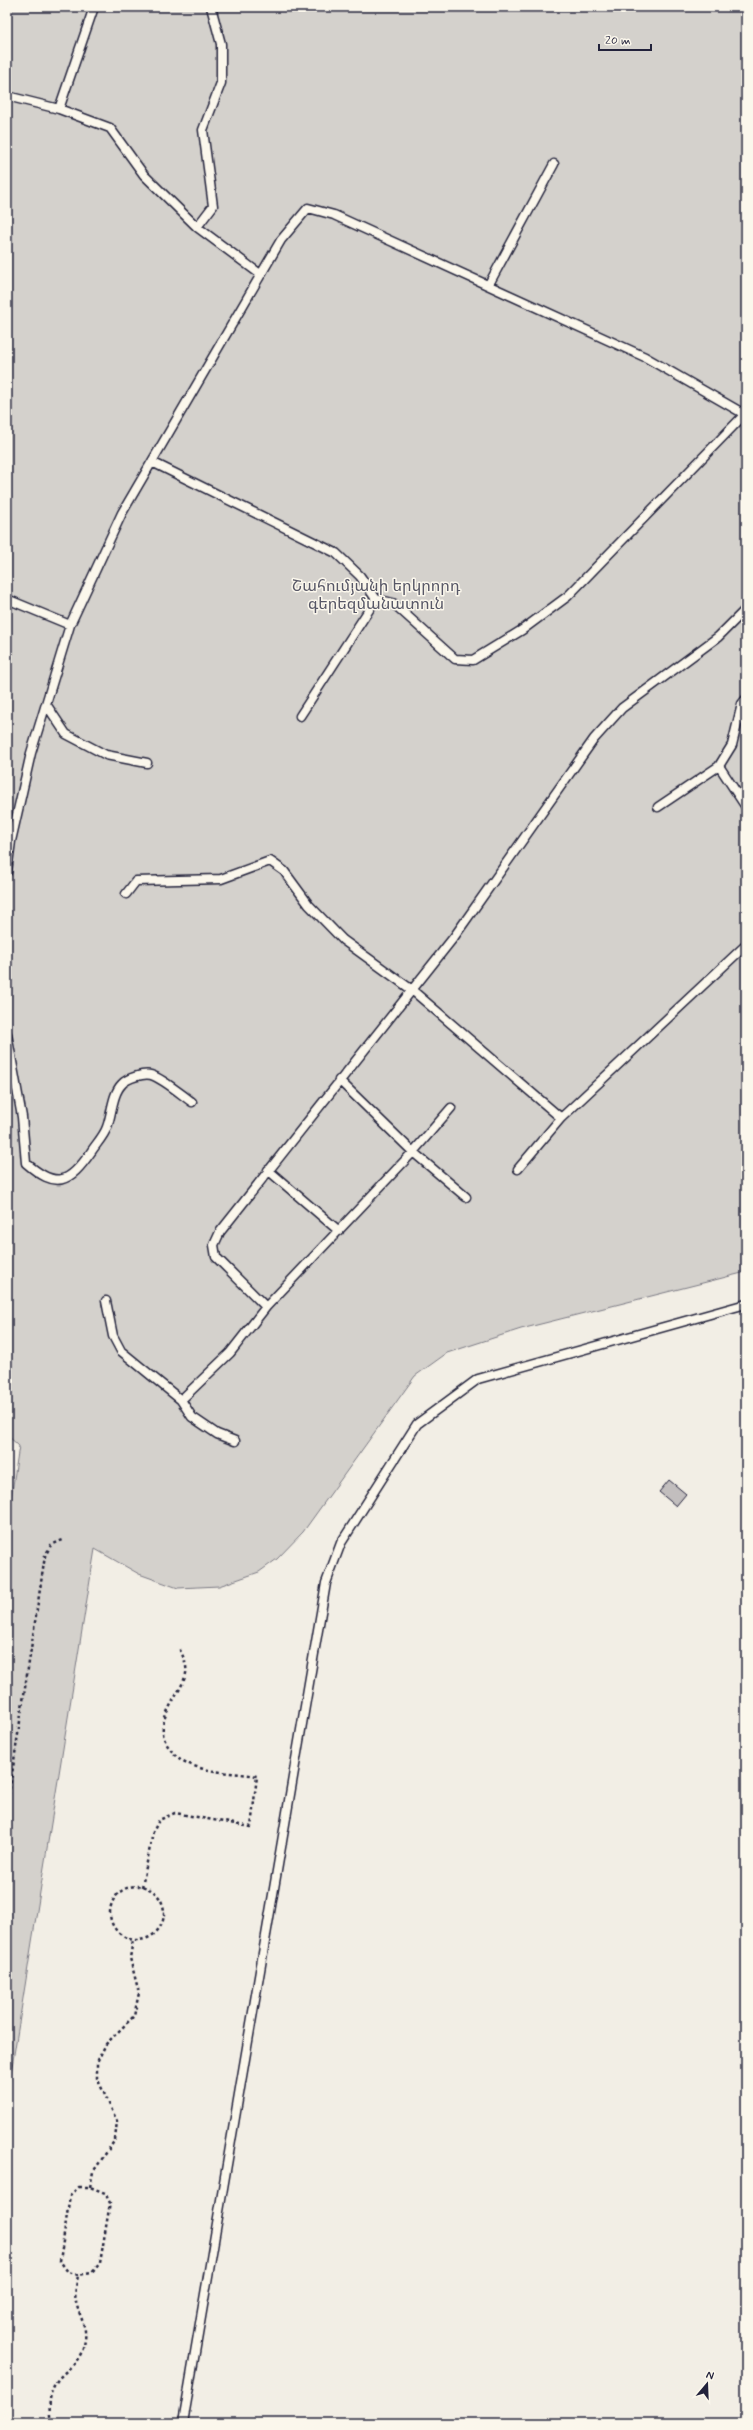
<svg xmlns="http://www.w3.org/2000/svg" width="753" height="2430" font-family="Mynerve,'Noto Sans Armenian',sans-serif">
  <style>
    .green { fill: #d4d1cc; stroke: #7b7a84 }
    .building { fill: #c2bebe; stroke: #22223b }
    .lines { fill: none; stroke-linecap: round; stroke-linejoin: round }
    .service-casing { stroke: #22223b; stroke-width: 11 }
    .path { stroke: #22223b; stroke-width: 2.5; stroke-dasharray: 3 3; stroke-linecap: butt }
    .service { stroke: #fbf7ec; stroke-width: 8 }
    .labels { text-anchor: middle; stroke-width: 3; stroke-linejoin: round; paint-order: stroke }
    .park-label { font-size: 16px; fill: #575766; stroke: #fbf7ec }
  </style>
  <rect width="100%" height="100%" fill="#f2eee5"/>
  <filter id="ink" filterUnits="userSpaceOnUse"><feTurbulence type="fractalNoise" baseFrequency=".025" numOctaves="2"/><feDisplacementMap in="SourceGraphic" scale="8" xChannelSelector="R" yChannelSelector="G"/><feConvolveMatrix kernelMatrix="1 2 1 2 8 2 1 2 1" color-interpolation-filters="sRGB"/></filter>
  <g filter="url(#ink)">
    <path class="green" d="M7,7H746V1272L521,1329L447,1353L415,1376L303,1532L277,1559L259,1572L219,1586L178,1588L139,1574L95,1549L7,2098V1525L19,1446L7,1435Z"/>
    <path class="building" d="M669,1480L686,1494L676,1506L659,1492Z"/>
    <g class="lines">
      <g class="service-casing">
        <path id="service" d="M7,96L59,109L110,128L144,175L197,227L260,274
          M59,109L94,7
          M197,227L213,206L203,130L221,83V44L211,7
          M489,284L554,164
          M152,462L336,553L360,576L376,599L393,603L455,659L473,660L522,630L568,596L746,413
          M7,599L70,625
          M46,704L66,734L106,755L147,763
          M300,716L376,599
          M719,766L746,807
          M658,807L719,766L732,745L742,704L746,699
          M7,872L11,841L31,753L70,625L122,513L281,240L308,208L334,215L645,357L746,415
          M126,894L136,881L221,879L270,861L284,871L309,905L343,940L412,990L561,1118
          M7,1034L22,1117L26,1163C56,1189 69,1184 91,1152C96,1144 104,1136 107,1127C112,1114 112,1094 122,1084C127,1078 144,1073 151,1075C162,1078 182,1095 192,1102
          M339,1080L413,1152L466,1197
          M518,1169L561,1118L746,945
          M268,1170L339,1231
          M106,1301L113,1336L121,1351L181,1400L192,1417L217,1434L235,1441
          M266,1307L216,1257L214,1245L220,1232L454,937L594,739L622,708L718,637L746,609
          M181,1400L230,1353L266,1307L413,1152L451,1108
          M183,2423L326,1583L341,1543L417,1424L478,1379L746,1304"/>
      </g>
      <path class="path" d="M7,1807L45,1556L51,1545L65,1539
        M110 1913a27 27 0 1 1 54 0a27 27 0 1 1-54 0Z
        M142,1887L153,1832L159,1820L175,1813L251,1827L257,1776C238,1773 215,1773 197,1767C185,1763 177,1758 170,1749C150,1723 177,1701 185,1677C189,1667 183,1656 179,1648
        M79,2187H90L105,2193L110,2203L100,2263L92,2273L78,2275L68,2272L60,2261L70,2195Z
        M90,2187L93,2172L115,2140L117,2121L97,2078V2062L106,2044L134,2016L139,1993L130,1958L133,1940
        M51,2423C42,2366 79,2379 85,2340C87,2325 79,2316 76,2302C74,2293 77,2283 78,2275"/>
      <use href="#service" class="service"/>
    </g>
  </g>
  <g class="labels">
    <g class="park-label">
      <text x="376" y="591">Շահումյանի երկրորդ<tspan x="376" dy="18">գերեզմանատուն</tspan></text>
    </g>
  </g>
  <rect width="753" height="2430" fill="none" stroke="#fbf7ec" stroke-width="24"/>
  <rect x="12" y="12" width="729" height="2406" fill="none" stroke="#22223b" stroke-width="1.5" filter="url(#ink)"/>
  <g transform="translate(707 2384) rotate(19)" stroke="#fbf7ec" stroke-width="3" paint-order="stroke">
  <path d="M0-3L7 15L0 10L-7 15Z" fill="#22223b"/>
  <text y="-6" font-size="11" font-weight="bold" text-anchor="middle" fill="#22223b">N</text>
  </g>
  <path d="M599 44v6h52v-6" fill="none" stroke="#22223b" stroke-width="2"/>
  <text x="605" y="44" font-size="12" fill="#22223b" stroke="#fbf7ec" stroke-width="3" paint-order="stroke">20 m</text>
</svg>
